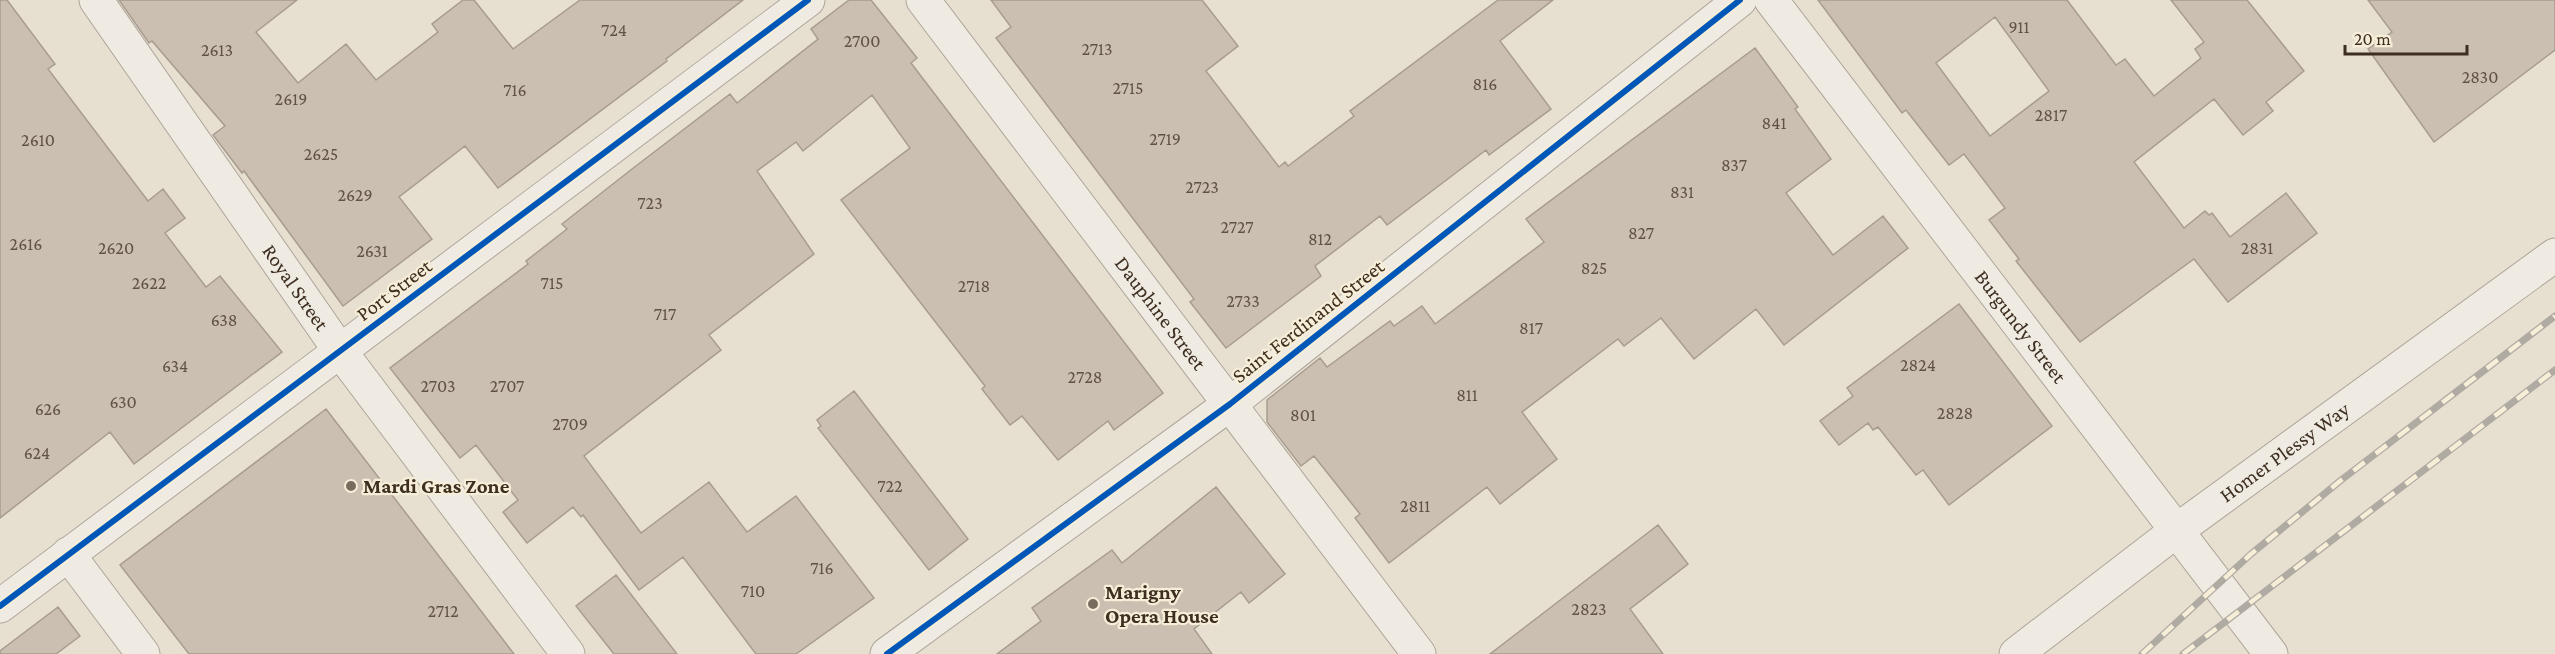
<svg xmlns="http://www.w3.org/2000/svg" width="2555" height="654" font-family="'Crimson Pro',serif">
  <style>
    .building { fill: #cbbfb2; stroke: #a89c90; stroke-width: 1.5; fill-rule: evenodd }
    .lines { fill: none; stroke-linecap: round; stroke-linejoin: round }
    .minor-casing { stroke: #ada599; stroke-width: 35 }
    .minor { stroke: #efebe3; stroke-width: 33 }
    .rail-casing { stroke: #afaaa2; stroke-width: 7 }
    .rail { stroke: #f7eed8; stroke-width: 4.5; stroke-dasharray: 14; stroke-linecap: butt }
    .cycleway-casing { stroke: #f7eed8; stroke-width: 10 }
    .cycleway { stroke: #0057b8; stroke-width: 6 }
    .poi-dot { fill: #786c5e; stroke: #f7eed8; stroke-width: 2 }
    .labels { text-anchor: middle; stroke-width: 4.5; stroke-linejoin: round; paint-order: stroke }
    .number-label { font-size: 18px; fill: #605244 }
    .street-label { font-size: 21px; fill: #3d2e20; stroke: #f7eed8 }
    .poi-label { font-size: 21px; font-weight: bold; fill: #3d2e20; stroke: #f7eed8; text-anchor: start }
  </style>
  <rect width="100%" height="100%" fill="#e7e0d1"/>
  <path class="building" d="M0,0H7L55,64L48,69L148,201L163,189L185,218L165,233L206,287L220,276L282,352L134,464L110,432L0,518Z
    M119,0H297L256,32L298,83L346,44L376,80L438,32L432,24L463,0H474L513,49L580,0H743L666,59L667,61L498,188L465,146L399,197L432,239L343,306L244,171L242,173L213,135L225,126L152,41L149,43Z
    M849,0H871L917,58L911,63L1163,393L1114,430L1108,421L1058,460L1022,416L1010,425L982,389L985,386L841,200L910,148L872,95L803,151L796,142L757,171L814,254L709,335L721,350L584,456L641,533L709,482L747,532L796,496L874,598L796,654H756L683,557L639,590L583,515L581,517L573,507L527,543L503,512L518,500L476,445L460,458L390,368L528,264L526,261L567,229L562,224L632,169L730,94L737,103L818,39L811,29Z
    M991,0H1202L1238,46L1206,71L1279,167L1285,162L1288,166L1354,116L1350,111L1498,0H1553L1500,41L1551,109L1489,155L1486,150L1387,225L1380,216L1315,266L1321,276L1226,348L1190,302L1194,299L996,38L1011,27Z
    M1818,0H2067L2116,65L2125,59L2154,96L2201,58L2195,49L2204,42L2171,0H2247L2304,71L2266,102L2273,111L2243,135L2214,99L2134,162L2184,228L2205,211L2209,215L2212,213L2230,237L2286,193L2317,233L2228,302L2194,259L2080,342L2016,261L2019,259L1989,220L2005,208L1964,154L1949,165L1906,110L1902,113ZM1995,17L2049,91L1990,136L1936,63Z
    M2368,0H2555V50L2434,142L2368,49L2392,32Z
    M1755,48L1798,107L1795,109L1831,159L1786,193L1833,255L1883,216L1908,248L1784,345L1756,309L1694,359L1661,318L1624,346L1618,339L1522,412L1557,459L1500,504L1487,487L1389,563L1355,518L1360,514L1314,456L1301,466L1267,422V400L1320,358L1327,367L1390,321L1394,326L1422,306L1435,324L1544,242L1526,219Z
    M1959,304L2052,426L1949,505L1923,470L1916,475L1878,427L1873,430L1868,423L1839,445L1820,421L1853,396L1847,388Z
    M854,391L968,539L929,570L818,428L821,426L817,420Z
    M326,409L514,654H189L120,565Z
    M1216,487L1285,574L1249,603L1241,592L1194,629L1212,654H997L1041,621L1032,608L1112,550L1122,563Z
    M1658,525L1688,564L1630,609L1663,654H1490Z
    M616,575L677,654H614L576,606Z
    M58,607L80,636L56,654H0V651Z"/>
  <g class="lines">
    <g class="minor-casing">
      <g id="minor">
        <path id="s1" d="M96,0L340,351L568,654"/>
        <path id="s2" d="M923,0L1419,654"/>
        <path id="s3" d="M1771,0L2271,654"/>
        <path d="M68,554L143,654"/>
        <path d="M0,606L808,0"/>
        <path d="M887,654L1230,404L1740,0"/>
        <path id="s4" d="M2016,654L2176,531L2555,255"/>
      </g>
    </g>
    <use href="#minor" class="minor"/>
    <g class="rail-casing">
      <path id="rail" d="M2142,654L2251,554L2340,481L2555,316
        M2183,654L2555,370"/>
    </g>
    <use href="#rail" class="rail"/>
    <g class="cycleway-casing">
      <path id="cycleway" d="M0,606L808,0
        M887,654L1230,404L1740,0"/>
    </g>
    <use href="#cycleway" class="cycleway"/>
  </g>
  <g class="poi-dot">
    <circle cx="351" cy="486" r="6"/>
    <circle cx="1093" cy="604" r="6"/>
  </g>
  <g class="labels">
    <g class="number-label">
      <text x="2019" y="33">911</text>
      <text x="614" y="36">724</text>
      <text x="862" y="47">2700</text>
      <text x="1097" y="55">2713</text>
      <text x="217" y="56">2613</text>
      <text x="2480" y="83">2830</text>
      <text x="1485" y="90">816</text>
      <text x="1128" y="94">2715</text>
      <text x="515" y="96">716</text>
      <text x="291" y="105">2619</text>
      <text x="2051" y="121">2817</text>
      <text x="1774" y="129">841</text>
      <text x="1165" y="145">2719</text>
      <text x="38" y="146">2610</text>
      <text x="321" y="160">2625</text>
      <text x="1734" y="171">837</text>
      <text x="1202" y="193">2723</text>
      <text x="1682" y="198">831</text>
      <text x="355" y="201">2629</text>
      <text x="650" y="209">723</text>
      <text x="1237" y="233">2727</text>
      <text x="1641" y="239">827</text>
      <text x="1320" y="245">812</text>
      <text x="26" y="250">2616</text>
      <text x="116" y="254">2620</text>
      <text x="2257" y="254">2831</text>
      <text x="372" y="257">2631</text>
      <text x="1594" y="274">825</text>
      <text x="149" y="289">2622</text>
      <text x="552" y="289">715</text>
      <text x="974" y="292">2718</text>
      <text x="1243" y="307">2733</text>
      <text x="665" y="320">717</text>
      <text x="224" y="326">638</text>
      <text x="1531" y="334">817</text>
      <text x="1918" y="371">2824</text>
      <text x="175" y="372">634</text>
      <text x="1085" y="383">2728</text>
      <text x="438" y="392">2703</text>
      <text x="507" y="392">2707</text>
      <text x="1467" y="401">811</text>
      <text x="123" y="408">630</text>
      <text x="48" y="415">626</text>
      <text x="1955" y="419">2828</text>
      <text x="1303" y="421">801</text>
      <text x="570" y="430">2709</text>
      <text x="37" y="459">624</text>
      <text x="890" y="492">722</text>
      <text x="1415" y="512">2811</text>
      <text x="822" y="574">716</text>
      <text x="753" y="597">710</text>
      <text x="1589" y="615">2823</text>
      <text x="443" y="617">2712</text>
    </g>
    <g class="street-label">
      <text dy="7" stroke="none"><textPath href="#s1" startOffset="350">Royal Street</textPath></text>
      <text transform="translate(394 290) rotate(-37)" y="7">Port Street</text>
      <text dy="7" stroke="none"><textPath href="#s2" startOffset="393">Dauphine Street</textPath></text>
      <text transform="translate(1308 321) rotate(-38)" y="7">Saint Ferdinand Street</text>
      <text dy="7" stroke="none"><textPath href="#s3" startOffset="411">Burgundy Street</textPath></text>
      <text dy="7" stroke="none"><textPath href="#s4" startOffset="336">Homer Plessy Way</textPath></text>
    </g>
    <g class="poi-label">
      <text x="363" y="493">Mardi Gras Zone</text>
      <text x="1105" y="599">Marigny<tspan x="1105" dy="24">Opera House</tspan></text>
    </g>
  </g>
  <path d="M2345 45v9h122v-9" fill="none" stroke="#3d2e20" stroke-width="3"/>
  <text x="2354" y="45" font-size="18" fill="#3d2e20" stroke="#f7eed8" stroke-width="4.5" paint-order="stroke">20 m</text>
</svg>
